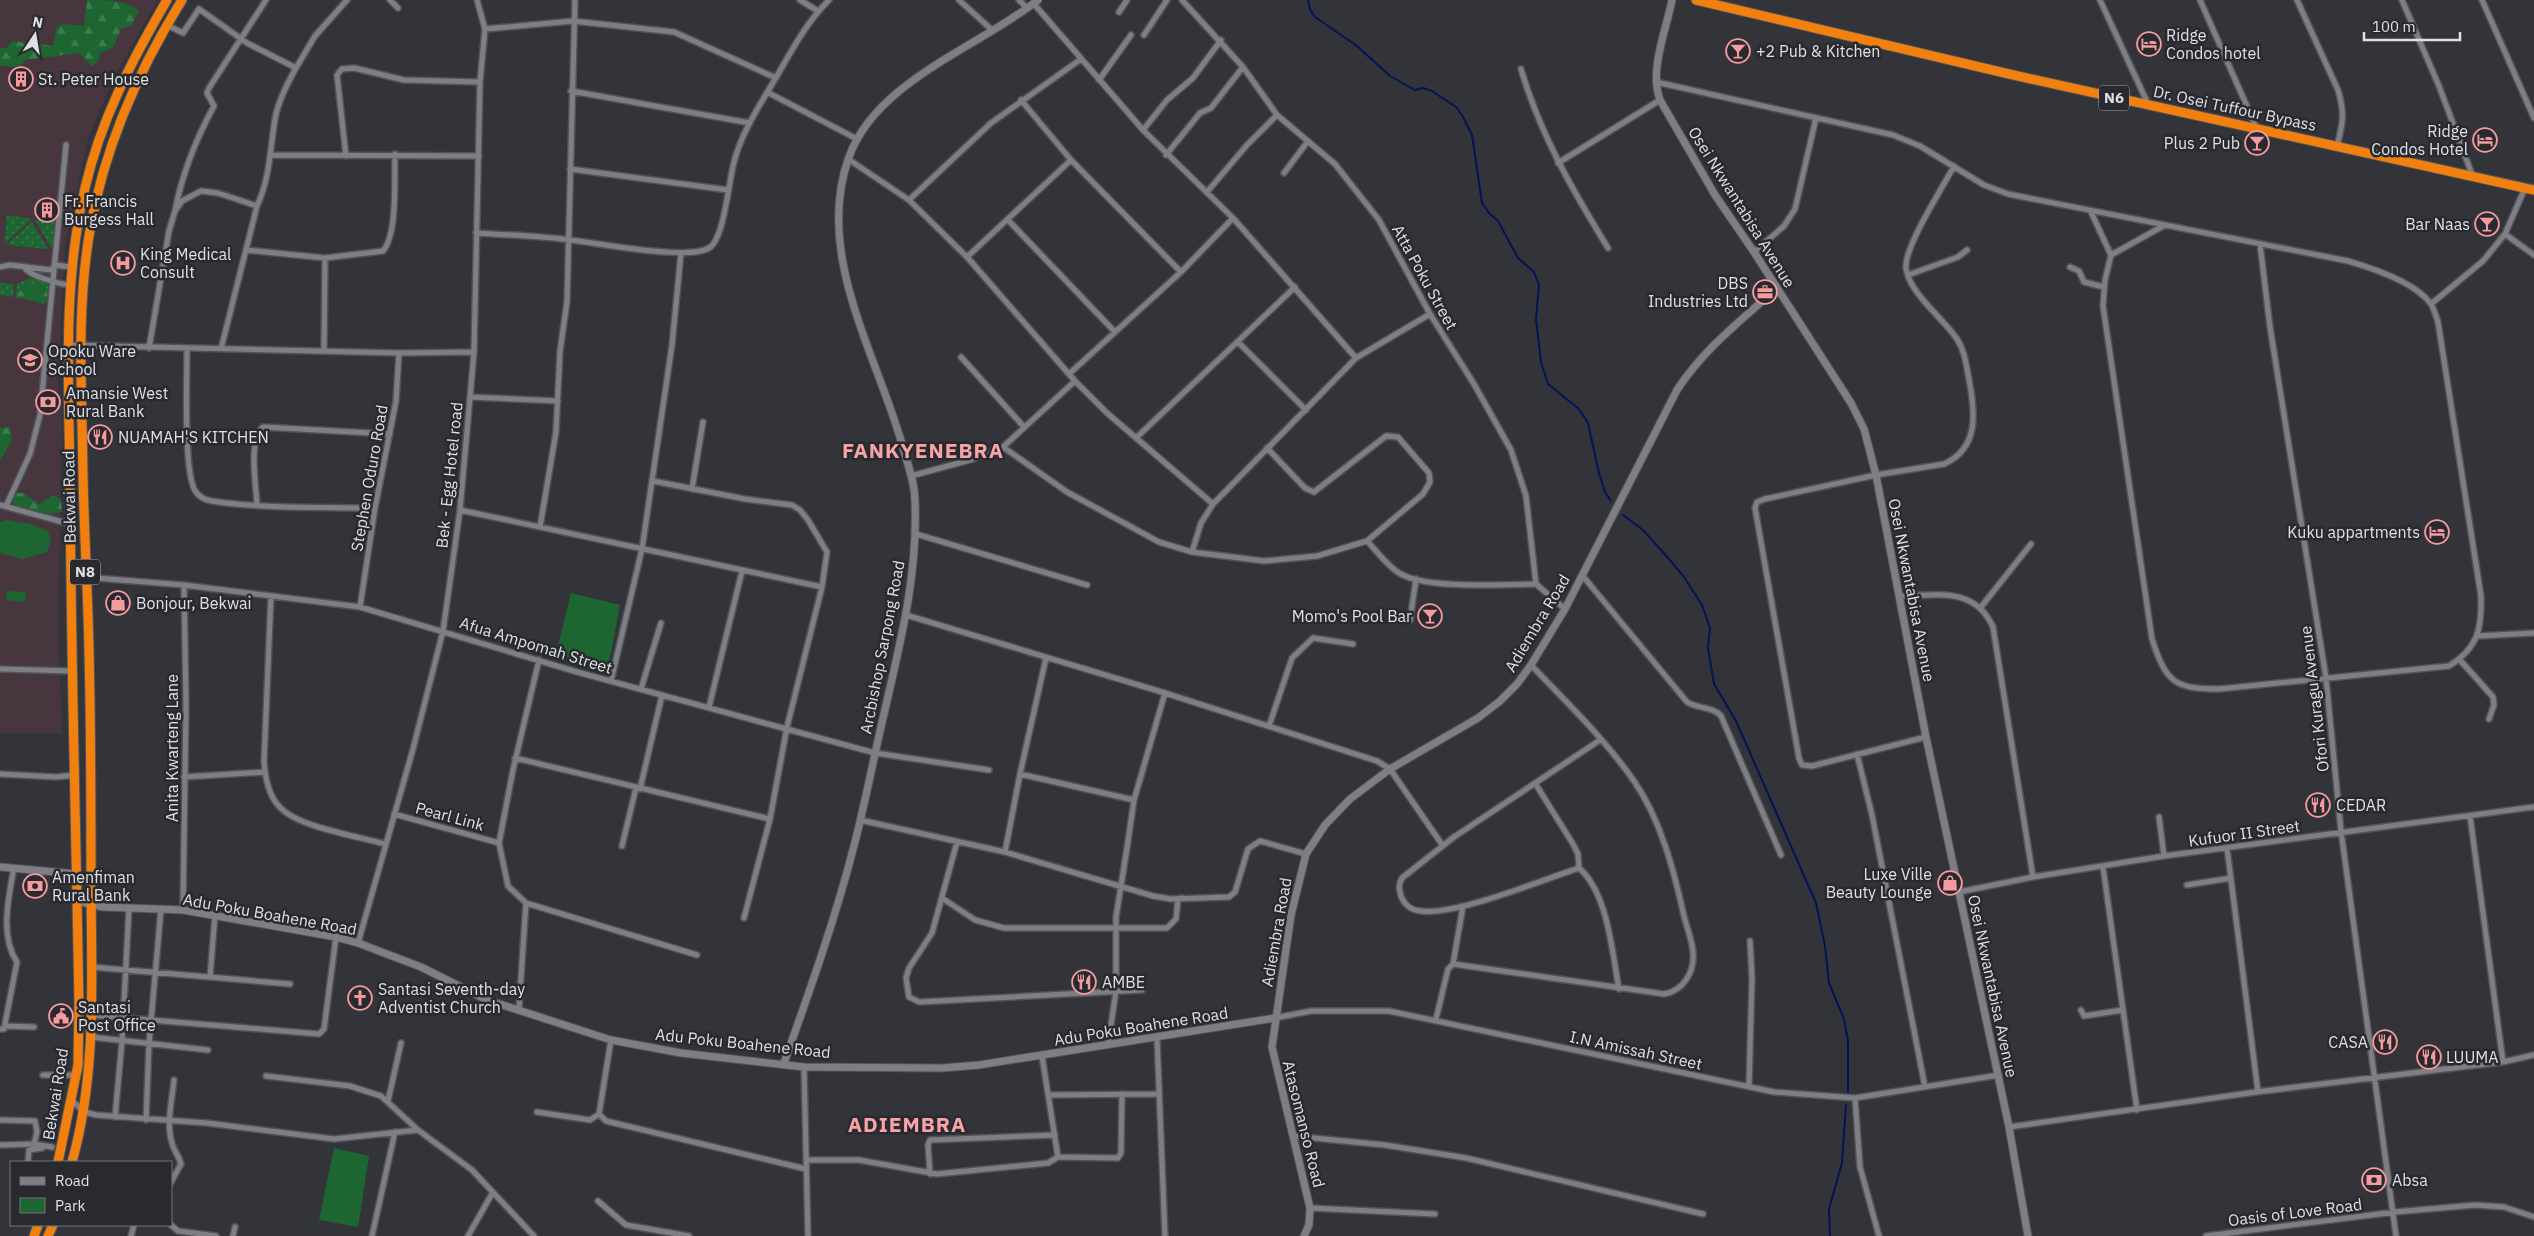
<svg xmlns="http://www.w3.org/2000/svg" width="2534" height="1236" font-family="'IBM Plex Sans',sans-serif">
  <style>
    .education { fill: #48363f }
    .grass { fill: url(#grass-dots) }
    .forest { fill: url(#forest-firs) }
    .park { fill: #1d6631 }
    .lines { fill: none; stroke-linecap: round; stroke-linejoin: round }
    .stream { stroke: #001456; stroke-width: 2 }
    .street-casing { stroke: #525358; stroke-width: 8 }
    .secondary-casing { stroke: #525358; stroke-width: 9 }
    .highway-casing { stroke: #525358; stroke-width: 11 }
    .street { stroke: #7d7f85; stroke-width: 5 }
    .secondary { stroke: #7d7f85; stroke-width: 7 }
    .highway { stroke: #f2800f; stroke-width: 9 }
    .labels { text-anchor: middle; stroke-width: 5; stroke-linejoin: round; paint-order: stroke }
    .shield { fill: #292a30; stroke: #a8a9ae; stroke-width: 1 }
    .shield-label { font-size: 15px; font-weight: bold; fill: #dfe0e4 }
    .poi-label { font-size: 16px; fill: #dfe0e4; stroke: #292a30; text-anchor: start }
    .street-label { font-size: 16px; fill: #dfe0e4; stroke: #292a30 }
    .district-label { font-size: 21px; font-weight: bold; letter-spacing: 1px; fill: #f8a4a6; stroke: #292a30 }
  </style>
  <defs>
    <pattern id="grass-dots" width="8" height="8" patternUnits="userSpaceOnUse" patternTransform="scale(1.25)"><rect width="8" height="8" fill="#1d6631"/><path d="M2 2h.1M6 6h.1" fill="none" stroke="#3d7c4f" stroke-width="1.8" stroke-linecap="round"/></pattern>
    <pattern id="forest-firs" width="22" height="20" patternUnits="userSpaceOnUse" patternTransform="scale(1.25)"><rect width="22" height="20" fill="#1d6631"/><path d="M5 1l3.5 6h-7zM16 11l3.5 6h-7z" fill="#3d7c4f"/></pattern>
  </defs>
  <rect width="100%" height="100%" fill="#33343a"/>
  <path class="education" d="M0,0H158L114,77L88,138L65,247L58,380L62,426L58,624L62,733H0Z"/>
  <path class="grass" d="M7,215L32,219L4,244Z
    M35,220L56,222L53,251Z
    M32,222L48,249L6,245Z
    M30,278L46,281L49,286L45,304L16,297L17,284Z
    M0,283L14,284L13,297L0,295Z"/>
  <path class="forest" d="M87,0C104,0 127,0 139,11L131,26L121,29L113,48L100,53L98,61L92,66L79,53L25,60C18,70 11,66 0,66V48H7L12,41L53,46L57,26L63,24L84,26Z
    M28,283L46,288L48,296L45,303L18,297L17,294Z
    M10,427L12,440L0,461V428Z
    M9,493H23L39,504L53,495L61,499L62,512L48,514L15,505Z"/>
  <path class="park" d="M7,520L31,524L48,531L51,541L47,552L22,559L0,553V522Z
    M7,591L26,592L25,602L6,600Z
    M571,593L620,605L608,668L556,654Z
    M334,1148L369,1156L358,1227L319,1220Z"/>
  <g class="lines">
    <path class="stream" d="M1308,0L1310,9L1315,17L1357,46L1390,76L1415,90L1423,88L1432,91L1456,107L1462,115L1472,135L1482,203L1489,213L1498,221L1518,258L1534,272L1539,285L1536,319L1541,362L1548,384L1579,409L1588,423L1599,473L1605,492L1611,501
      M1623,515L1643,530L1669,559L1684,577L1702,605L1710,628L1708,648L1714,684L1736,721L1816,903L1825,946L1829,983L1844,1019L1848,1041V1093
      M1830,1236L1829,1209L1842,1163L1846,1105"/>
    <g class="street-casing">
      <path id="street" d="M390,0L398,8
        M800,0L818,11
        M959,0L992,30
        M1019,0L1027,8
        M1182,0L1243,67L1277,115L1335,164L1379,220L1430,314L1474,384L1511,450L1526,496L1536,584L1565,609
        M2100,0L2148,104
        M2200,0L2257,129
        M2297,0L2338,90C2345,113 2343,123 2337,146
        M2402,0L2439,86L2473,177
        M2482,0L2534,118
        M1034,4L1143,130L1233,218L1356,358
        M1119,12L1127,0
        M167,25L183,33L199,9L247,43L296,68C287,84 278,101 275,119C270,149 270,178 257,206L221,349
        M485,29L573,21L674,32L776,78
        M1144,35L1167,0
        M296,68L315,36L347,0
        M1521,69C1540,134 1573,191 1608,248
        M1099,80L1131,35
        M1656,82L1893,135L1920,146L1984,185L2008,194L2348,261C2372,268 2416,283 2431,304C2434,309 2436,316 2438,322L2481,596C2482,629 2478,648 2449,666L2219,689C2174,689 2166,682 2152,639L2103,306L2105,280L2111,255L2091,212
        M571,91L750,123
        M767,92L857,139
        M1021,100L1071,160L1181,272
        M1143,130L1167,100L1193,78L1221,40
        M270,155L479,156
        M1166,155L1200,113L1211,108L1243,67
        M346,156L337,75L342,69L354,68L404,80L480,82
        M848,159L909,200L967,257L1075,381L1107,413L1213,504
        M1558,163L1660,100
        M570,169L728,190
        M1284,173L1308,141
        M1207,192L1247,145L1277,115
        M909,200L991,123L1081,59
        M175,211C182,174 196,139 214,106L207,93L209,88L266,0
        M1008,220L1115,332
        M476,233C507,235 539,236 570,240C599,243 688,261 709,248C724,240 729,180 734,162C741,134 759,106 774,81C791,52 805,24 829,0
        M2505,234L2534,255
        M2260,244L2270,327L2326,678L2341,831L2396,1236
        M246,250L325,258L383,251C398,233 394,179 395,154
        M1754,252L1784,226L1795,209L1816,118
        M2111,255L2165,225
        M967,257L1071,160
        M0,267L10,265L51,270L55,265L71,267
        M24,267C29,276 59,284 70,285
        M2070,267L2079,271L2084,282L2104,287
        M1908,275L1958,257L1967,250
        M2431,304L2483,261L2505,234L2525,188
        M1238,342L1306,410
        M69,345L399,353L474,352
        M149,348L169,231L175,211L182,201L201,191L218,193L257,206
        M187,349C187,375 183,476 196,492C200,498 205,500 212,501C265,509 321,507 375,508
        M324,351L325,258
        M961,357L1024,427
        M1069,374L1181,272L1233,218
        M470,397L558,401
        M1136,438L1295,287
        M1003,447L1067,492L1159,542L1192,552L1264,561L1317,556L1367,541L1423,494L1430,482L1429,473L1398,437L1386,436L1314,492L1305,488L1267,448
        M911,476L970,460L1003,447L1075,381
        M653,481L745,499L792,505L800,510L808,520L827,552L822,587L787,727L770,819L744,918
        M692,489L703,422
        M257,504C256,485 248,440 263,427L390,434
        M0,505L70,524
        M6,506L30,454L40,415L66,145
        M460,510L822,587
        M540,527L556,432L560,351L567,302L575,0
        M916,534L1087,585
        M1367,541C1377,551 1387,566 1399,573C1427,590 1502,584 1536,584
        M1192,552L1201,523L1213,504L1356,358L1430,314
        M1582,575L1687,702C1697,709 1713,706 1721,716L1781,855
        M71,576L184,585L360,607L577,672L875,753L989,770
        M271,596L264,761C265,777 269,799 283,810C301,827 360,837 385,844
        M1901,596C1938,595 1975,587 1993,627L2033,877
        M360,607L375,508L396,401L399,353
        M1981,607L2031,544
        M906,615L1165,693L1377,761L1390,769L1443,846
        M1410,620L1416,579
        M2478,636L2534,633
        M2460,660L2493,697L2494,705L2489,719
        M0,669L72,671
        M611,681L642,549L672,345L681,253
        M641,689L661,623
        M709,707L742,571
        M1269,726L1292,658L1313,638L1353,644
        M1926,737L1812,766L1802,765L1799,758L1755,508L1757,502L1765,499L1876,475L1944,464C1980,448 1975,411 1969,379C1966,365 1965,351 1957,339C1943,318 1909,293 1906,268C1904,247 1943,187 1954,166
        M1857,754L1872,815L1925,1087
        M515,758L770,819
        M0,774L56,777L75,775
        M1020,774L1134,800
        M184,777L265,772
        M1535,783L1573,844L1578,854L1579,868C1608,893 1612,952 1619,989
        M640,789L662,695
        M394,814L499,843
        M2470,816L2503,1062
        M2159,817L2164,856
        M860,820L1005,852L1153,896L1171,899L1229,897L1235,892L1248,849L1260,841L1306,854
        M957,842L932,933L909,968L906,978L909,997L919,1002L1142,990
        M622,846L636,788
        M2227,848L2258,1092
        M1005,852L1020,774L1046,658
        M2103,867L2137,1110
        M1579,868C1542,880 1455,916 1421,911C1411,910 1405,906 1401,896C1399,889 1398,885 1402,878L1454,837L1600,740
        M2187,885L2231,878
        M1959,892L2033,877L2164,856L2534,807
        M942,898L975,920L1004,928H1167L1176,919L1178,899L1182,898
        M526,903L697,955
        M183,910L186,704L184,585
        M358,943L413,749L443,631L460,510L474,352L480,82L485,29L477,0
        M1453,964L1664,994C1683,991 1695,972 1693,952C1692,940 1687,928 1684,916C1674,871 1661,820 1634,781C1605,739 1566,702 1531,665
        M91,967L290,984
        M210,977L215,915
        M519,1008L526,903L508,886L499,843L513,770L539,660
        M2081,1010L2084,1016L2123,1010
        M91,1015L319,1034L324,1029L336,937
        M1275,1018L1311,1011H1389L1774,1092L1855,1098L1860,1167L1879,1236
        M1436,1019L1448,969L1453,964L1463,906
        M5,1026L34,1027
        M0,1029H4L17,962C0,937 8,899 14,868
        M91,1037L208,1050
        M1157,1038L1165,1236
        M1108,1045L1116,991V917L1127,848L1134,800L1165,693
        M1042,1056L1058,1157
        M804,1067L808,1236
        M43,1075H76
        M266,1076L350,1086L381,1096L418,1130
        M1749,1086L1752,979L1750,941
        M1048,1095L1159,1094
        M1855,1098L1999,1075
        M72,1101L85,1112L96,1115L207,1123L334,1139L418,1130L472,1170L534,1236
        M388,1101L401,1043
        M537,1112L590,1120L599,1114L606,1121L806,1169
        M599,1114L611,1040
        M115,1117L122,1041L129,908
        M0,1120L35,1121L37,1132L34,1144
        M146,1120L149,1044L161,909
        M2009,1127L2256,1092L2503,1062L2534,1055
        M1293,1136L1385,1145L1466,1158L1703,1214
        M0,1145L34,1144L52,1147
        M807,1160H859L937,1174L1048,1163L1058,1157L1118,1158L1121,1153L1122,1094
        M28,1162L29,1150L42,1148
        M930,1174L928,1145L930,1140L1055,1135
        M171,1182L181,1164C179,1156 174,1151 172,1143C166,1125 172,1100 174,1080
        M598,1201L626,1225L689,1236
        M1310,1208L1435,1214
        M171,1225L178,1231L216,1236
        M131,1236L134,1225
        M233,1236L235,1227
        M372,1236L395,1132
        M468,1236L493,1192
        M2206,1236L2395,1212L2475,1205L2504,1207L2534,1217"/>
    </g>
    <g class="secondary-casing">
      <path id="secondary" d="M1672,0C1666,31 1649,70 1660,100L1715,195L1754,252L1851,403L1864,429L1876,475L1926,737L2009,1127L2028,1236
        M0,867L77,874
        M77,901L103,907L183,910L336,937L358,943L421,967L487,1000L611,1040L681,1053L804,1067L942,1068L979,1065L1275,1018
        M784,1063C810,990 836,917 855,842C866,799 874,756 884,714C900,644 918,575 915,502C915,482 907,463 902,444C876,353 814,253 849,157C876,81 979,47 1038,0
        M1304,1236L1309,1225L1310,1208L1272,1047L1291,915L1306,854L1325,825L1350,799L1390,769L1478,718L1500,701L1517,684L1531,665L1565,609L1677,390C1703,350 1740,321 1776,289"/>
    </g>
    <g class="highway-casing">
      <path id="highway" d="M1696,0L2009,74L2534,190
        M58,1162L78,1065L79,1005C76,831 71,658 70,485C69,386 62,285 85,188C101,119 132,60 167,0
        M72,1162C98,1070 91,973 91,878C91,803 91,728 89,652C88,593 84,533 83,474C82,393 76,310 90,230C104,148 138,71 182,0
        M34,1236L38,1225
        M48,1236L53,1225"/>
    </g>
    <use href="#street" class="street"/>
    <use href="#secondary" class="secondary"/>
    <use href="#highway" class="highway"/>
  </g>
  <defs>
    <g id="hotel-ring" transform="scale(1.25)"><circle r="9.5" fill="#292a30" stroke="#f59b9d" stroke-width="1.5"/><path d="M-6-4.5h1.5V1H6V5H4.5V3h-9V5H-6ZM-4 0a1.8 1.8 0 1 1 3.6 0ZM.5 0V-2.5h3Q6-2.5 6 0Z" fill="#f59b9d"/></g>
    <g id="bar-ring" transform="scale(1.25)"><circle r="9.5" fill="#292a30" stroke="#f59b9d" stroke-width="1.5"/><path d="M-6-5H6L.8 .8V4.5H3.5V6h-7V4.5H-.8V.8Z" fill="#f59b9d"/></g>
    <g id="building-ring" transform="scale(1.25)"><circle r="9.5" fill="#292a30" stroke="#f59b9d" stroke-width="1.5"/><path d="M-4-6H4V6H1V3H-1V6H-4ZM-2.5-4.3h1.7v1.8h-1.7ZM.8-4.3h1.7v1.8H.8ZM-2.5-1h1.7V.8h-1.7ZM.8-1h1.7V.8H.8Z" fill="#f59b9d"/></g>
    <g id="hospital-ring" transform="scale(1.25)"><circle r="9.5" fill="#292a30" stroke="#f59b9d" stroke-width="1.5"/><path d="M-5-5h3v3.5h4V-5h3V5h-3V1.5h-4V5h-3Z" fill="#f59b9d"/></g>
    <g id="office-ring" transform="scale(1.25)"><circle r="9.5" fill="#292a30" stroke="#f59b9d" stroke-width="1.5"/><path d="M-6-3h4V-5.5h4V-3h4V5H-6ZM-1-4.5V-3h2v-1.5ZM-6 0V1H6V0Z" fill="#f59b9d"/></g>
    <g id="school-ring" transform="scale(1.25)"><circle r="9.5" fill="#292a30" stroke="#f59b9d" stroke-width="1.5"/><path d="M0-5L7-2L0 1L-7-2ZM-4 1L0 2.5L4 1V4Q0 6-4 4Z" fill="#f59b9d"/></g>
    <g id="bank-ring" transform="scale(1.25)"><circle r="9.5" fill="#292a30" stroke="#f59b9d" stroke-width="1.5"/><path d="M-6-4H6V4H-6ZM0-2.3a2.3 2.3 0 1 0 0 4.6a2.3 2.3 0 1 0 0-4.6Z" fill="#f59b9d"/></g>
    <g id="restaurant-ring" transform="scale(1.25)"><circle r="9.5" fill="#292a30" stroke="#f59b9d" stroke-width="1.5"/><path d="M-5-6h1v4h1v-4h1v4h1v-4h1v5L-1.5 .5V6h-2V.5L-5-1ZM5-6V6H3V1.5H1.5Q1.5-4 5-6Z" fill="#f59b9d"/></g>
    <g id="shop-ring" transform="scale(1.25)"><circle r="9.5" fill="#292a30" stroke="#f59b9d" stroke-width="1.5"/><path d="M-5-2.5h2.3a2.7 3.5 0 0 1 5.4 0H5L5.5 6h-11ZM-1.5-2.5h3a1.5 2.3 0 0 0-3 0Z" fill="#f59b9d"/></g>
    <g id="church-ring" transform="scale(1.25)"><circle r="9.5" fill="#292a30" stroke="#f59b9d" stroke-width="1.5"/><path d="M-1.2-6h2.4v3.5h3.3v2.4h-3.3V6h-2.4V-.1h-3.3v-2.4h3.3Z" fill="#f59b9d"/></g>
    <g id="civic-ring" transform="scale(1.25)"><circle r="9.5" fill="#292a30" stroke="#f59b9d" stroke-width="1.5"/><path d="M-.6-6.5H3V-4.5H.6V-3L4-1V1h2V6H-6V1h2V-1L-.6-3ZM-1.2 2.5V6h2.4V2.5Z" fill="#f59b9d"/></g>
  </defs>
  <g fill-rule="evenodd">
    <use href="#hotel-ring" x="2149" y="44"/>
    <use href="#bar-ring" x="1738" y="51"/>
    <use href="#building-ring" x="21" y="79"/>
    <use href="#hotel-ring" x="2485" y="140"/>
    <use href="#bar-ring" x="2257" y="143"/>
    <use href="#building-ring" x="47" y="210"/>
    <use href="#bar-ring" x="2487" y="224"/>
    <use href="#hospital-ring" x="123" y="263"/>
    <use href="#office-ring" x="1765" y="292"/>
    <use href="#school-ring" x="30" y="360"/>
    <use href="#bank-ring" x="48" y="402"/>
    <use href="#restaurant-ring" x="100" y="437"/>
    <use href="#hotel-ring" x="2437" y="532"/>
    <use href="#shop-ring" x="118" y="603"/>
    <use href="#bar-ring" x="1430" y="616"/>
    <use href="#restaurant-ring" x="2318" y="805"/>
    <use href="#shop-ring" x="1950" y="883"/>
    <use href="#bank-ring" x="35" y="886"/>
    <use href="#restaurant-ring" x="1084" y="982"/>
    <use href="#church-ring" x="360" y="998"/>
    <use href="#civic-ring" x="61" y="1016"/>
    <use href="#restaurant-ring" x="2385" y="1042"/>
    <use href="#restaurant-ring" x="2429" y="1057"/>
    <use href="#bank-ring" x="2374" y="1180"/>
  </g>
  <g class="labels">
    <g class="shield">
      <rect x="2099" y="85.5" width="30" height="25" rx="4"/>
      <rect x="70" y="559.5" width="30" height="25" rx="4"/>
    </g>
    <g class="shield-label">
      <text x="2114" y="103">N6</text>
      <text x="85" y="577">N8</text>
    </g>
    <g class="poi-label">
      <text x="2166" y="41">Ridge<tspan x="2166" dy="18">Condos hotel</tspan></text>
      <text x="1756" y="57">+2 Pub &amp; Kitchen</text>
      <text x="38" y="85">St. Peter House</text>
      <text x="2468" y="137" text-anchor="end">Ridge<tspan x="2468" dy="18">Condos Hotel</tspan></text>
      <text x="2240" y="149" text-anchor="end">Plus 2 Pub</text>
      <text x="64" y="207">Fr. Francis<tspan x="64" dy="18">Burgess Hall</tspan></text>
      <text x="2470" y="230" text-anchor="end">Bar Naas</text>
      <text x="140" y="260">King Medical<tspan x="140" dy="18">Consult</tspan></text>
      <text x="1748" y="289" text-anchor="end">DBS<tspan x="1748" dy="18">Industries Ltd</tspan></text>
      <text x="48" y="357">Opoku Ware<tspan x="48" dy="18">School</tspan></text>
      <text x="66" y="399">Amansie West<tspan x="66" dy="18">Rural Bank</tspan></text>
      <text x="118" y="443">NUAMAH'S KITCHEN</text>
      <text x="2420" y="538" text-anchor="end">Kuku appartments</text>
      <text x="136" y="609">Bonjour, Bekwai</text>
      <text x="1412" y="622" text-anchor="end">Momo's Pool Bar</text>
      <text x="2336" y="811">CEDAR</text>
      <text x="1932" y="880" text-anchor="end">Luxe Ville<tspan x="1932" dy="18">Beauty Lounge</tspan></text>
      <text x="52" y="883">Amenfiman<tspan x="52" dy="18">Rural Bank</tspan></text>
      <text x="1102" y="988">AMBE</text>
      <text x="378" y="995">Santasi Seventh-day<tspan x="378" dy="18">Adventist Church</tspan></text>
      <text x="78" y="1013">Santasi<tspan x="78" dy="18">Post Office</tspan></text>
      <text x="2368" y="1048" text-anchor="end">CASA</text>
      <text x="2446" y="1063">LUUMA</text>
      <text x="2392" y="1186">Absa</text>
    </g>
    <g class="street-label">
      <text transform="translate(2235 108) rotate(12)" y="6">Dr. Osei Tuffour Bypass</text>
      <text transform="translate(1742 207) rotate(58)" y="6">Osei Nkwantabisa Avenue</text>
      <text transform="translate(1425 277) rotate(61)" y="6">Atta Poku Street</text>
      <text transform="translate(449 475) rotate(-84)" y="6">Bek - Egg Hotel road</text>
      <text transform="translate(369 478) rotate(-80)" y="6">Stephen Oduro Road</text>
      <text transform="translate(69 497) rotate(-91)" y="6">Bekwai Road</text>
      <text transform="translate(1912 590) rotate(79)" y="6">Osei Nkwantabisa Avenue</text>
      <text transform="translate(1537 623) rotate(-59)" y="6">Adiembra Road</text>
      <text transform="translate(536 645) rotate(17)" y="6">Afua Ampomah Street</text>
      <text transform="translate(882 647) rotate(-79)" y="6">Arcbishop Sarpong Road</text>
      <text transform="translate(2314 699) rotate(-97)" y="6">Ofori Kuragu Avenue</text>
      <text transform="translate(172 748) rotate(-90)" y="6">Anita Kwarteng Lane</text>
      <text transform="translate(450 816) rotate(15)" y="6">Pearl Link</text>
      <text transform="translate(2244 833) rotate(-8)" y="6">Kufuor II Street</text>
      <text transform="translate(270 914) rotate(10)" y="6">Adu Poku Boahene Road</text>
      <text transform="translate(1276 932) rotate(-80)" y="6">Adiembra Road</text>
      <text transform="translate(1993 986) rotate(78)" y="6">Osei Nkwantabisa Avenue</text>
      <text transform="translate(1141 1026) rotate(-9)" y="6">Adu Poku Boahene Road</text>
      <text transform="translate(743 1043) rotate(6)" y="6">Adu Poku Boahene Road</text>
      <text transform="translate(1636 1050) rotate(12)" y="6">I.N Amissah Street</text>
      <text transform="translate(55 1094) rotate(-81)" y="6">Bekwai Road</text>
      <text transform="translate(1304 1124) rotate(76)" y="6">Atasomanso Road</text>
      <text transform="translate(2295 1212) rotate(-7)" y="6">Oasis of Love Road</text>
    </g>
    <g class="district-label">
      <text x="923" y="458">FANKYENEBRA</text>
      <text x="907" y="1132">ADIEMBRA</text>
    </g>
  </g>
  <rect x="10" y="1161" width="162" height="65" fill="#292a30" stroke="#727378"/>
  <rect x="20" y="1177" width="25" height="8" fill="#7d7f85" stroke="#727378"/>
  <text x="55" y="1186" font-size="15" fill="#dfe0e4">Road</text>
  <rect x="20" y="1198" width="25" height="15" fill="#1d6631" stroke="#727378"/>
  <text x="55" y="1211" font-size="15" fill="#dfe0e4">Park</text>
  <g transform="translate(35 35) rotate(12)" stroke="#292a30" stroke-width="4" paint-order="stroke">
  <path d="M0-4L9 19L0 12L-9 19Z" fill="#dfe0e4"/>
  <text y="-8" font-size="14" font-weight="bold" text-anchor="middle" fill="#dfe0e4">N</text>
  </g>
  <path d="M2364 32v8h96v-8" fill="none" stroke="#dfe0e4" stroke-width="2.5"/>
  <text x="2372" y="32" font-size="15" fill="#dfe0e4" stroke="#292a30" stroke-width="4" paint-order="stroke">100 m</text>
</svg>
